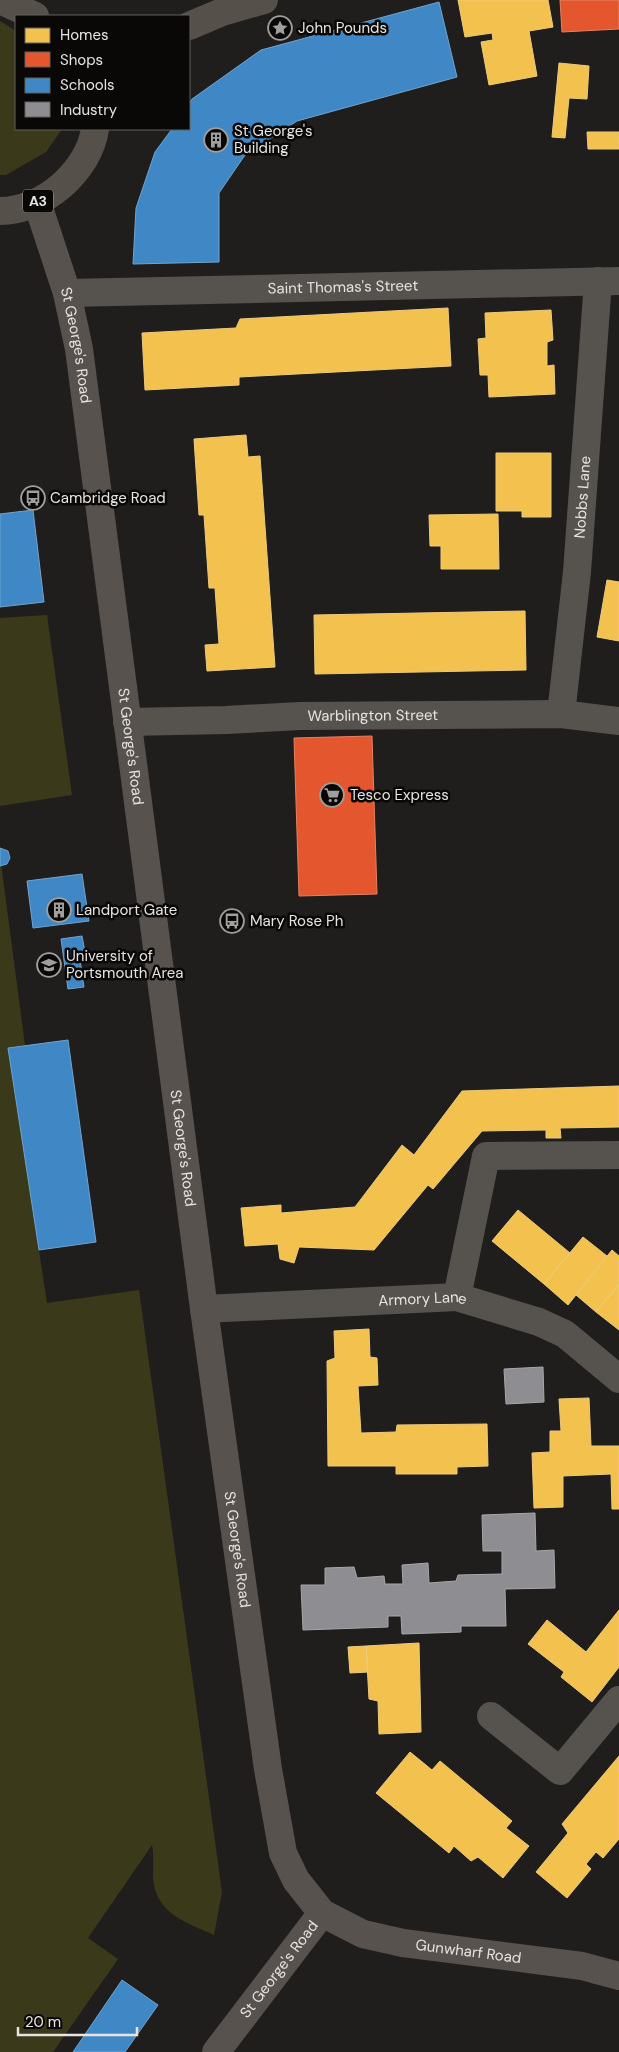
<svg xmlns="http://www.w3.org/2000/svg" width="619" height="2052" font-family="'DM Sans',sans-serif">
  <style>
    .green { fill: #3a3919 }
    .homes { fill: #f2c14e; stroke: #eecb7b }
    .shops { fill: #e4572e; stroke: #e58164 }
    .schools { fill: #3f88c5; stroke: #71a3ce }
    .industry { fill: #8d8d92; stroke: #a8a7aa }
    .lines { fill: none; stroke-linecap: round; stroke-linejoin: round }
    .street { stroke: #56534e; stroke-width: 28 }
    .secondary { stroke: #57524d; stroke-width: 28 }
    .primary { stroke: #56504a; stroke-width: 28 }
    .labels { text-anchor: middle; stroke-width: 5; stroke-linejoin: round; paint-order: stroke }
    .shield { fill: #090807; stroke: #a4a1a1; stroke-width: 1 }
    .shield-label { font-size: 14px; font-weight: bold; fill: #e6e3e3 }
    .poi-label { font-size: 15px; fill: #e6e3e3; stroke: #090807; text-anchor: start }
    .street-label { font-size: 15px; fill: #e6e3e3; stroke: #090807 }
  </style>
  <rect width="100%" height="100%" fill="#201e1d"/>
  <path class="green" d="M0,21L16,31V129H62L46,152L6,175H0Z
    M47,615L72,795L0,806V618Z
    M0,856L25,1045L8,1048L47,1303L139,1290L222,1892L214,1935C185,1922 155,1913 153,1877C153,1866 154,1855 152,1845L88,1938L118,1959L53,2052H0Z"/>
  <path class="homes" d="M458,0H548L553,27L529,31L537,76L489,85L481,42L493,40L492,33L465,37Z
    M559,63L589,66L587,99L569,98L565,138L552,137Z
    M587,132H619V149H588Z
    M448,308L451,366L239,377V385L145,390L142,333L236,328L240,319Z
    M551,310L553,340L547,342V366L554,365L555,394L489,397L488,375H480L478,339L486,338L485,313Z
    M246,435L248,457L260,456L275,667L207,671L205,645L219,644L215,588H209L204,515H199L194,439Z
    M496,453H551V517H522V511H496Z
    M498,514L499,569H441V546H430L429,515Z
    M607,580L619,582V641L597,637Z
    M525,611L526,670L315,674L314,615Z
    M619,1086V1127L560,1128L561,1138H546V1130L482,1131L433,1189L428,1185L374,1250L299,1247L294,1263L280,1259L278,1244L245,1246L241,1208L281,1205V1213L355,1207L402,1145L414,1155L462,1091Z
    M518,1210L570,1253L544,1284L492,1241Z
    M583,1237L607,1256L568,1305L544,1284Z
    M612,1250L619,1256V1284L596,1312L576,1295Z
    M619,1284V1330L596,1312Z
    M369,1329L370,1357L377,1358L378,1385L358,1386L361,1433L396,1432L397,1425L487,1424L488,1466L457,1467V1474H396V1466H328L327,1361L335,1358L334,1331Z
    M589,1398L591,1446H619V1509H612L611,1474L563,1476V1507L534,1508L532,1453L550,1452V1431H561L559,1399Z
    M619,1610V1667L592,1702L561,1677L564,1672L528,1644L547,1620L586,1652Z
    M419,1643L421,1732L379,1734L378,1701L369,1699L366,1646Z
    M366,1646L368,1672L350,1673L348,1647Z
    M410,1752L432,1770L440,1761L512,1821L506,1828L529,1846L503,1878L478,1857L471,1861L454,1846L449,1853L376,1793Z
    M619,1756V1839L603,1858L596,1852L586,1864L591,1869L567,1898L536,1872L568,1833L562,1824Z"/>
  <path class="shops" d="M560,0H619V29L562,32Z
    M372,736L377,894L299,896L294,738Z"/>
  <path class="schools" d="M439,2L457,77L297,121L245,155L219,193V262L133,264L136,208L155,152L172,129H189V104L192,99L261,50Z
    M33,510L44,602L0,607V514Z
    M0,848L8,851L10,858L7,864L0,866Z
    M82,874L89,921L33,928L27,881Z
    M82,936L85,952L79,953L84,987L68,989L61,939Z
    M68,1040L96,1242L39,1250L8,1048Z
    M122,1980L158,2005L125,2052H73Z"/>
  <path class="industry" d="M543,1367L544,1402L506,1404L504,1369Z
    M535,1513L536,1551L554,1550L555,1588L505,1589L506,1626H461V1632L402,1634L401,1616H388V1627L303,1630L301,1585H325V1568L354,1567L357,1578L384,1576L385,1584H403L402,1565L428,1563L429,1583L456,1581L458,1575L502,1574V1551H483L482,1515Z"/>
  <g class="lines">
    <g class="street">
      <path id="s1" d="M67,293L619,281"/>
      <path id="s2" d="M561,714L577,572L598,281"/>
      <path id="s3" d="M127,722L226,720L300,716L561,714L619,721"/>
      <path d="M457,1297L486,1156L619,1155"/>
      <path id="s4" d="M204,1309L457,1297L539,1322L565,1334L619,1379"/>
      <path d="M491,1716L560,1771L619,1700"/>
    </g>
    <g class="secondary">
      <path id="s5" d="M37,202L67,293L79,349L204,1309L268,1769L283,1853L296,1880L322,1913L363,1934L403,1943L582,1966L619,1976"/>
      <path id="s6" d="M216,2052L322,1913"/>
    </g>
    <path class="primary" d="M0,0L35,16
      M189,26L222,12L264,0
      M0,211C43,211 89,171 95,129"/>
  </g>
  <defs>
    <g id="sight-ring" transform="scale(1.25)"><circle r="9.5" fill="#090807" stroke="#a19e9e" stroke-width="1.5"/><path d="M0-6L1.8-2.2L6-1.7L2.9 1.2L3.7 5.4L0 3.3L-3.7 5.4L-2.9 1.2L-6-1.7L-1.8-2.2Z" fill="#a19e9e"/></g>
    <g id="building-ring" transform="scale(1.25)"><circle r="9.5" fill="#090807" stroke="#a19e9e" stroke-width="1.5"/><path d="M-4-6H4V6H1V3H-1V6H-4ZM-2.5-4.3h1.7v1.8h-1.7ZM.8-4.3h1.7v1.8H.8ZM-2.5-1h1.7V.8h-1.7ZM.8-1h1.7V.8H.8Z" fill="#a19e9e"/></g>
    <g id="bus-ring" transform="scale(1.25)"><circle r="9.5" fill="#090807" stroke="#a19e9e" stroke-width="1.5"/><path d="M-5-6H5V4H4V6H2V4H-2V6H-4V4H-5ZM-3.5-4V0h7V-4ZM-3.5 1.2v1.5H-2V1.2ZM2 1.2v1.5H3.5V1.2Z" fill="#a19e9e"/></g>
    <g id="supermarket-ring" transform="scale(1.25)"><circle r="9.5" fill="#090807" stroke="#a19e9e" stroke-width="1.5"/><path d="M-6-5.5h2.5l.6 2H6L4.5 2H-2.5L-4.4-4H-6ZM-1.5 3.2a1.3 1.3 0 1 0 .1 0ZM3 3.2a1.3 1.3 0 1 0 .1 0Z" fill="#a19e9e"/></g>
    <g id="university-ring" transform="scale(1.25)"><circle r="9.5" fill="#090807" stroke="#a19e9e" stroke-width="1.5"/><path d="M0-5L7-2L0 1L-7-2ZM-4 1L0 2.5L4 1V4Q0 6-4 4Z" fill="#a19e9e"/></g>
  </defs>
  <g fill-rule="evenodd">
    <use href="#sight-ring" x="280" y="28"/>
    <use href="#building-ring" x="216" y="140"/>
    <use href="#bus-ring" x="33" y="498"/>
    <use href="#supermarket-ring" x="332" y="795"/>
    <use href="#building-ring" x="59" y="910"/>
    <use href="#bus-ring" x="232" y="921"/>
    <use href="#university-ring" x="49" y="965"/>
  </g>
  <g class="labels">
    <rect class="shield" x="23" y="189.5" width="30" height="23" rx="4"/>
    <g class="shield-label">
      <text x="38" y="206">A3</text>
    </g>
    <g class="poi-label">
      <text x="298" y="33">John Pounds</text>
      <text x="234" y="136">St George's<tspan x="234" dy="17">Building</tspan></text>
      <text x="50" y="503">Cambridge Road</text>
      <text x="350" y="800">Tesco Express</text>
      <text x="76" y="915">Landport Gate</text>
      <text x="250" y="926">Mary Rose Ph</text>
      <text x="66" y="961">University of<tspan x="66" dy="17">Portsmouth Area</tspan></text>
    </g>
    <g class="street-label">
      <text dy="5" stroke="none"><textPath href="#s1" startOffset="276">Saint Thomas's Street</textPath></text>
      <text dy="5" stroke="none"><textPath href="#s5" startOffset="149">St George's Road</textPath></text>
      <text dy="5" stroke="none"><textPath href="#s2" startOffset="218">Nobbs Lane</textPath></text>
      <text dy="5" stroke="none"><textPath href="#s3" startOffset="246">Warblington Street</textPath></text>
      <text dy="5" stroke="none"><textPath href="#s5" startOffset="554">St George's Road</textPath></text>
      <text dy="5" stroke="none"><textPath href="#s5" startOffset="959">St George's Road</textPath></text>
      <text dy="5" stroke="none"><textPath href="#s4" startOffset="219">Armory Lane</textPath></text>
      <text dy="5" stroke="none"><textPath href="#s5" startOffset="1364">St George's Road</textPath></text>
      <text dy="5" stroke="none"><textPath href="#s5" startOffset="1896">Gunwharf Road</textPath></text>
      <text dy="5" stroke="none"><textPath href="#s6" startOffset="104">St George's Road</textPath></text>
    </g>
  </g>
  <rect x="15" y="15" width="175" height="115" fill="#090807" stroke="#61605f"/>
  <rect x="25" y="28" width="25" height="15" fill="#f2c14e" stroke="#61605f"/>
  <text x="60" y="40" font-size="15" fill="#e6e3e3">Homes</text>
  <rect x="25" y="52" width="25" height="15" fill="#e4572e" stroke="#61605f"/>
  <text x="60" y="65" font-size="15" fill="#e6e3e3">Shops</text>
  <rect x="25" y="78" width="25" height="15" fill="#3f88c5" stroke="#61605f"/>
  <text x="60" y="90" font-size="15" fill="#e6e3e3">Schools</text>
  <rect x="25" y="102" width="25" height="15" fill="#8d8d92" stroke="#61605f"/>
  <text x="60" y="115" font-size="15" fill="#e6e3e3">Industry</text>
  <path d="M18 2027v8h119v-8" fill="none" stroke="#e6e3e3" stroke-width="2.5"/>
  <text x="25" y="2027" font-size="15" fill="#e6e3e3" stroke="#090807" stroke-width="4" paint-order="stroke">20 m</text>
</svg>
